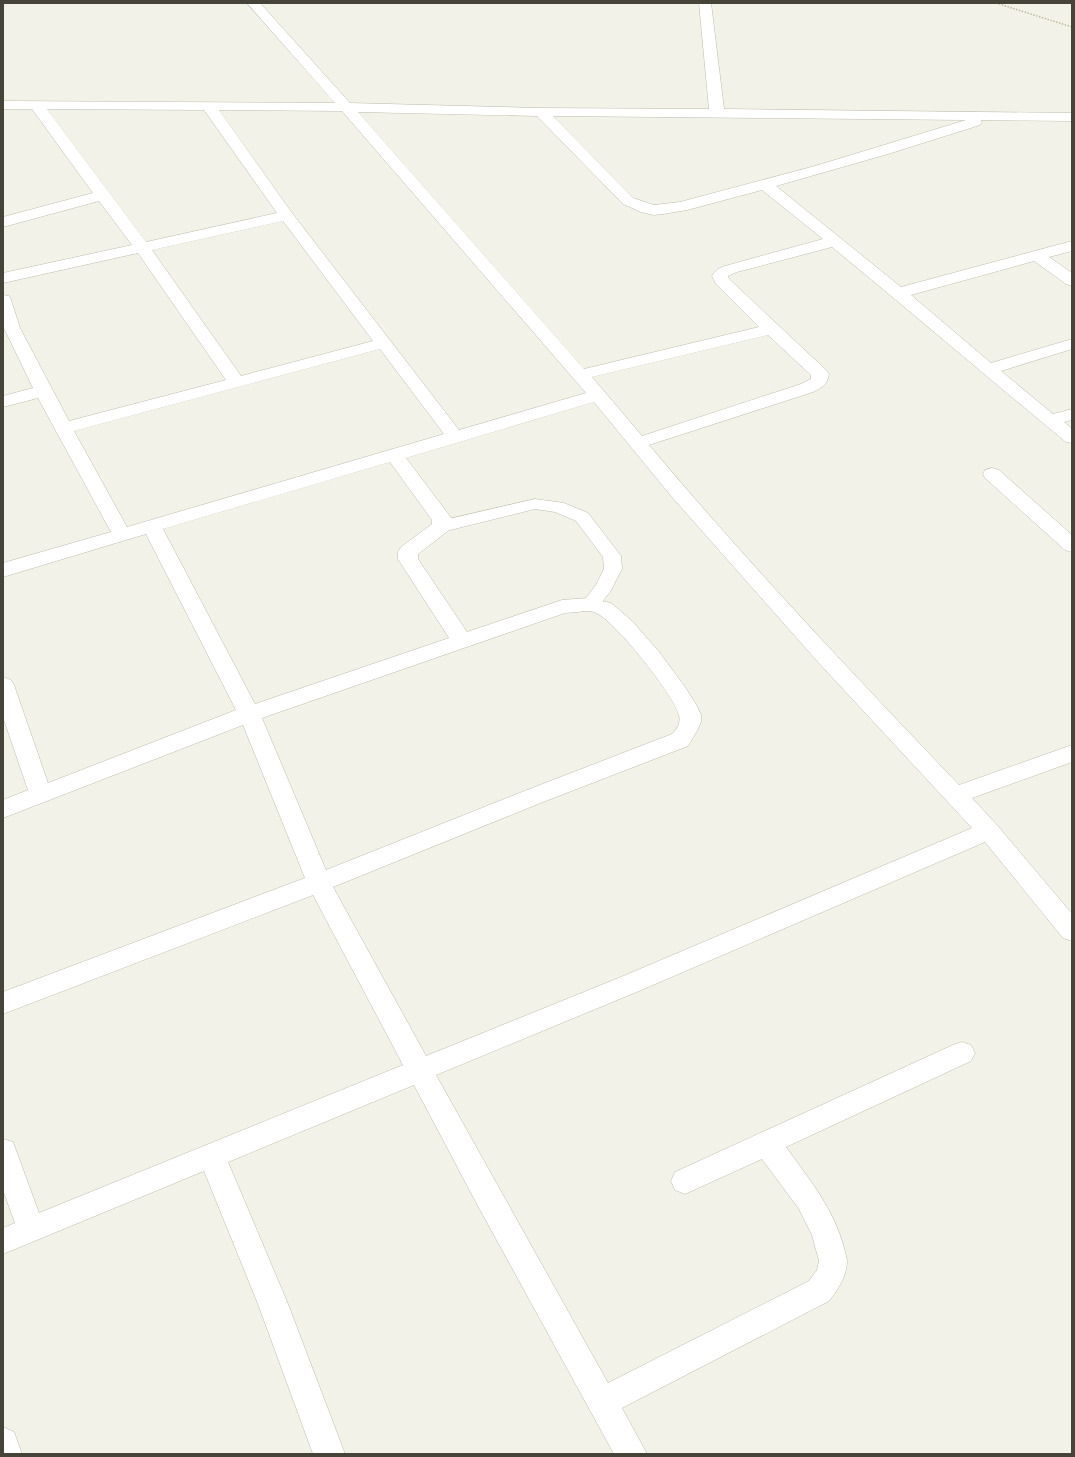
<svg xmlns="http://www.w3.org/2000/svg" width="1075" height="1457" font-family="'Exo 2',sans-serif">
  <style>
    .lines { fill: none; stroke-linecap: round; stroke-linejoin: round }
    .service-casing { stroke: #bebcac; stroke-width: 1 }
    .minor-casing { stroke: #bebcac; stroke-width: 1 }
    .path { stroke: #bfba9e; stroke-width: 1.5; stroke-dasharray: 1.5 1.5; stroke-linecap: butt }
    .service { fill: #fff; fill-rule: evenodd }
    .minor { fill: #fff; fill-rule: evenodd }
  </style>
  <rect width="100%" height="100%" fill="#f3f2e9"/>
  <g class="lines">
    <g class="service-casing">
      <path id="service" d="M535,499L564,503L588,513L621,556L622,569L610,592L597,608L590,610L583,608L581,604L596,585L604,569L603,557L576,521L555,512L535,509L442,532L436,530L433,526L436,522Z"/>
    </g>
    <g class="minor-casing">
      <path id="minor" d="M247,3H260L350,103L541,108L709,109L699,3H711L724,109L1072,113V121L981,120L982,122L980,125L888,154L776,186L901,287L1072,241V251L1049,257L1072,273V286L1066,284L1034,261L911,295L991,363L1072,339V349L1001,371L1053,414L1072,409V420L1064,422L1072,429V443L1066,442C987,377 910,311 832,247L737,272L728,276L729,279L826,370L829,374C827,385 823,387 813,392L649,445C748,563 853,674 959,785L1072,745V762L972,798L997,825L1072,914V941L1063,938L985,842L639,991L436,1075L608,1383L809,1281L817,1270L819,1261L812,1235L799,1209L762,1159L685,1194L675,1190L671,1181L675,1172L953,1045L962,1042L971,1045L975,1053L971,1061L786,1147C809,1179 834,1209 844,1248C845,1252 847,1258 847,1262C846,1278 838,1289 829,1301L622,1408L647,1454H614L478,1206L414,1085L228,1162L288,1304L345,1454H313L258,1304L204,1171L3,1254V1228L15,1223L3,1190V1139L13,1142L39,1213L403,1065L313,895L3,1014V992L305,878L243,725L3,818V800L28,790L3,717V677L11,680L14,685L48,783L236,710L146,534L3,577V563L111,532L38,398L3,407V396L33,388L4,328L3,295L9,296L11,300L20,328L69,421L226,380L138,253L3,283V273L132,245L99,201L3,227V217L93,193L32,109H3V101L335,103ZM47,109L204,110L277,213L146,242ZM219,110L342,111L586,393L459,430L292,213ZM358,112L537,116L623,204L641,212L654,215L663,214L687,210L762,190L823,239L725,266C719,268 716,270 712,276L716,284L759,327L584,369ZM553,116L966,120L815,166L680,202L654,205L633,198ZM283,221L373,341L241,376L152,250ZM768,335L811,375V379L801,384L642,436L592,377ZM380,349L444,434L127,527L74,431ZM594,402L672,497L818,662L972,828L621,977L426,1056L333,887L543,802L688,746L697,731L701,722V715L697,706L685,687L660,653L632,621L611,603L588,598L562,600L467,632L418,559V554L449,530L452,526V519L406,458ZM390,462L432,520V524L401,547L398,552V559L449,638L255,704L163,529ZM578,612C583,611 591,610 596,613C614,620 674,695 679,715C681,723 677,729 672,734L527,790L326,870L262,718L565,613Z
        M992,468L999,470L1072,535V552L1065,550L985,478L983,474L985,470Z
        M3,1427L14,1432L22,1454H3Z"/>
    </g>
    <path class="path" d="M996,3L1072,27"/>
    <use href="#service" class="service"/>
    <use href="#minor" class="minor"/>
  </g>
  <rect width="1075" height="1457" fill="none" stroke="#464438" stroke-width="8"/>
</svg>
